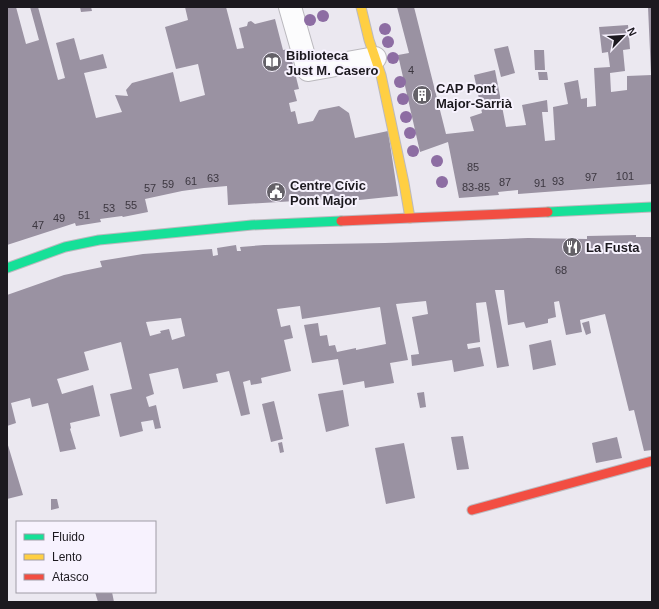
<svg xmlns="http://www.w3.org/2000/svg" width="659" height="609" font-family="Arial,sans-serif">
  <style>
    .building { fill: #9a92a2; fill-rule: evenodd }
    .lines { fill: none; stroke-linecap: round; stroke-linejoin: round }
    .street-casing { stroke: #bbb9be; stroke-width: 24 }
    .fast-casing { stroke: #bbb9be; stroke-width: 11 }
    .slow-casing { stroke: #bbb9be; stroke-width: 11 }
    .jam-casing { stroke: #bbb9be; stroke-width: 11 }
    .street { stroke: #fcfcfd; stroke-width: 22 }
    .fast { stroke: #16e098; stroke-width: 9 }
    .slow { stroke: #ffcf43; stroke-width: 9 }
    .jam { stroke: #f24e42; stroke-width: 9 }
    .tree { fill: #8d6da3 }
    .labels { text-anchor: middle; stroke-width: 4; stroke-linejoin: round; paint-order: stroke }
    .number-label { font-size: 11px; fill: #3c3740 }
    .poi-label { font-size: 13px; font-weight: bold; fill: #1c191f; stroke: #f7f2fe; text-anchor: start }
  </style>
  <rect width="100%" height="100%" fill="#ebe8f0"/>
  <path class="building" d="M7,7H16L26,44L39,40L30,7H38L58,80L65,78L56,43L74,38L80,60L103,54L107,68L84,73L96,118L122,112L115,95L128,96L126,90L132,83L173,72L180,102L205,95L198,64L176,69L165,27L188,20L185,7H226L237,49L244,48L239,28L247,26L248,22L251,21L255,24L275,19L283,50L289,49L299,89L294,90L297,101L289,103L291,112L295,111L298,124L313,121L319,110L339,106L349,113L355,138L388,131L398,196L330,203L329,199L228,205L227,186L204,188L182,191L145,199L148,212L123,217L122,216L100,219L101,222L76,226L75,223L7,245Z
    M80,7H91L92,11L81,12Z
    M397,7H414L446,134L474,131L470,117L482,113L474,75L495,70L506,127L526,125L522,105L547,100L548,112H542L545,141L555,140L553,107L568,104L564,83L578,80L581,99L587,98V107L596,106L594,68L610,67L608,52L602,53L599,27L628,25L630,49L623,50L625,71L610,73L611,92L627,90V76L652,75V184L518,194V190L498,192L499,195L459,198L448,142L420,152L398,55L409,53Z
    M648,7H652V74H651Z
    M508,46L515,73L501,77L494,49Z
    M534,50H544L545,70H535Z
    M538,72H547L548,80H539Z
    M636,235V237H652V450L644,451L634,410L629,411L605,314L580,320L582,332L566,335L559,301L554,302L556,317L548,319V323L526,328L524,322L508,325L504,290H495L509,366L497,368L486,302L476,303L480,342L467,344L468,349L480,347L484,366L454,372L452,360L412,366L411,355L419,354L412,317L428,314L426,301L396,304L408,360L390,363L394,383L365,388L364,381L343,385L338,359L312,363L304,325L318,323L320,336L327,335L329,346L335,345L337,352L356,348V350L386,344L380,307L302,319L300,306L277,309L281,327L290,325L293,338L284,340L291,371L261,378L262,383L251,385L250,380L243,382L250,414L241,416L229,371L216,374L218,382L183,389L178,368L149,374L154,394L146,397L149,407L156,405L161,428L155,429L153,420L141,422L143,431L120,437L110,394L132,389L121,342L84,352L89,370L57,379L62,394L93,385L100,416L70,423L71,428L70,429L76,449L60,452L48,403L32,407L30,398L11,403L16,423L7,426V295L64,275L102,267L100,261L143,254L212,249L213,256L218,255L217,248L236,245L237,251H241L240,247L264,245L385,243L528,238L587,239V236ZM181,318L185,336L172,340L169,329L160,331L161,333L150,336L146,322Z
    M589,321L591,333L586,335L582,323Z
    M551,340L556,365L533,370L529,345Z
    M343,390L349,426L326,432L318,394Z
    M424,392L426,407L420,408L417,393Z
    M274,401L283,439L271,442L262,404Z
    M463,436L469,469L457,470L451,437Z
    M617,437L622,458L596,463L592,443Z
    M7,442L23,495L7,499Z
    M282,442L284,452L280,453L278,443Z
    M404,443L415,498L386,504L375,448Z
    M51,499H57L59,508L51,510Z
    M95,592H112L114,602H98Z"/>
  <g class="lines">
    <g class="street-casing">
      <path id="street" d="M290,7L308,70L375,58"/>
    </g>
    <g class="fast-casing">
      <path id="fast" d="M548,212L652,207
        M7,268L65,247L99,240L252,225L341,221"/>
    </g>
    <g class="slow-casing">
      <path id="slow" d="M361,7L369,40L381,75L404,183L410,218"/>
    </g>
    <g class="jam-casing">
      <path id="jam" d="M341,221L548,212
        M472,510L652,461"/>
    </g>
    <use href="#street" class="street"/>
    <use href="#fast" class="fast"/>
    <use href="#slow" class="slow"/>
    <use href="#jam" class="jam"/>
  </g>
  <g class="tree">
    <circle cx="323" cy="16" r="6"/>
    <circle cx="310" cy="20" r="6"/>
    <circle cx="385" cy="29" r="6"/>
    <circle cx="388" cy="42" r="6"/>
    <circle cx="393" cy="58" r="6"/>
    <circle cx="400" cy="82" r="6"/>
    <circle cx="403" cy="99" r="6"/>
    <circle cx="406" cy="117" r="6"/>
    <circle cx="410" cy="133" r="6"/>
    <circle cx="413" cy="151" r="6"/>
    <circle cx="437" cy="161" r="6"/>
    <circle cx="442" cy="182" r="6"/>
  </g>
  <defs>
    <g id="library-disc" transform="scale(1)"><circle r="9.5" fill="#646168" stroke="#f7f2fe"/><path d="M-6-4Q-3-5.5-.7-3.5V5Q-3 3-6 4ZM6-4Q3-5.5 .7-3.5V5Q3 3 6 4Z" fill="#fff"/></g>
    <g id="building-disc" transform="scale(1)"><circle r="9.5" fill="#646168" stroke="#f7f2fe"/><path d="M-4-6H4V6H1V3H-1V6H-4ZM-2.5-4.3h1.7v1.8h-1.7ZM.8-4.3h1.7v1.8H.8ZM-2.5-1h1.7V.8h-1.7ZM.8-1h1.7V.8H.8Z" fill="#fff"/></g>
    <g id="civic-disc" transform="scale(1)"><circle r="9.5" fill="#646168" stroke="#f7f2fe"/><path d="M-.6-6.5H3V-4.5H.6V-3L4-1V1h2V6H-6V1h2V-1L-.6-3ZM-1.2 2.5V6h2.4V2.5Z" fill="#fff"/></g>
    <g id="restaurant-disc" transform="scale(1)"><circle r="9.5" fill="#646168" stroke="#f7f2fe"/><path d="M-5-6h1v4h1v-4h1v4h1v-4h1v5L-1.5 .5V6h-2V.5L-5-1ZM5-6V6H3V1.5H1.5Q1.5-4 5-6Z" fill="#fff"/></g>
  </defs>
  <g fill-rule="evenodd">
    <use href="#library-disc" x="272" y="62"/>
    <use href="#building-disc" x="422" y="95"/>
    <use href="#civic-disc" x="276" y="192"/>
    <use href="#restaurant-disc" x="572" y="247"/>
  </g>
  <g class="labels">
    <g class="number-label">
      <text x="411" y="74">4</text>
      <text x="473" y="171">85</text>
      <text x="625" y="180">101</text>
      <text x="591" y="181">97</text>
      <text x="213" y="182">63</text>
      <text x="191" y="185">61</text>
      <text x="558" y="185">93</text>
      <text x="505" y="186">87</text>
      <text x="540" y="187">91</text>
      <text x="168" y="188">59</text>
      <text x="476" y="191">83-85</text>
      <text x="150" y="192">57</text>
      <text x="131" y="209">55</text>
      <text x="109" y="212">53</text>
      <text x="84" y="219">51</text>
      <text x="59" y="222">49</text>
      <text x="38" y="229">47</text>
      <text x="561" y="274">68</text>
    </g>
    <g class="poi-label">
      <text x="286" y="60">Biblioteca<tspan x="286" dy="15">Just M. Casero</tspan></text>
      <text x="436" y="93">CAP Pont<tspan x="436" dy="15">Major-Sarrià</tspan></text>
      <text x="290" y="190">Centre Cívic<tspan x="290" dy="15">Pont Major</tspan></text>
      <text x="586" y="252">La Fusta</text>
    </g>
  </g>
  <rect width="659" height="609" fill="none" stroke="#1c191f" stroke-width="16"/>
  <rect x="16" y="521" width="140" height="72" fill="#f7f2fe" stroke="#9f9ba5"/>
  <rect x="24" y="534" width="20" height="6" fill="#16e098" stroke="#9f9ba5"/>
  <text x="52" y="541" font-size="12" fill="#1c191f">Fluido</text>
  <rect x="24" y="554" width="20" height="6" fill="#ffcf43" stroke="#9f9ba5"/>
  <text x="52" y="561" font-size="12" fill="#1c191f">Lento</text>
  <rect x="24" y="574" width="20" height="6" fill="#f24e42" stroke="#9f9ba5"/>
  <text x="52" y="581" font-size="12" fill="#1c191f">Atasco</text>
  <g transform="translate(623 36) rotate(65)" stroke="#f7f2fe" stroke-width="3" paint-order="stroke">
  <path d="M0-3L7 15L0 10L-7 15Z" fill="#1c191f"/>
  <text y="-6" font-size="11" font-weight="bold" text-anchor="middle" fill="#1c191f">N</text>
  </g>
</svg>
